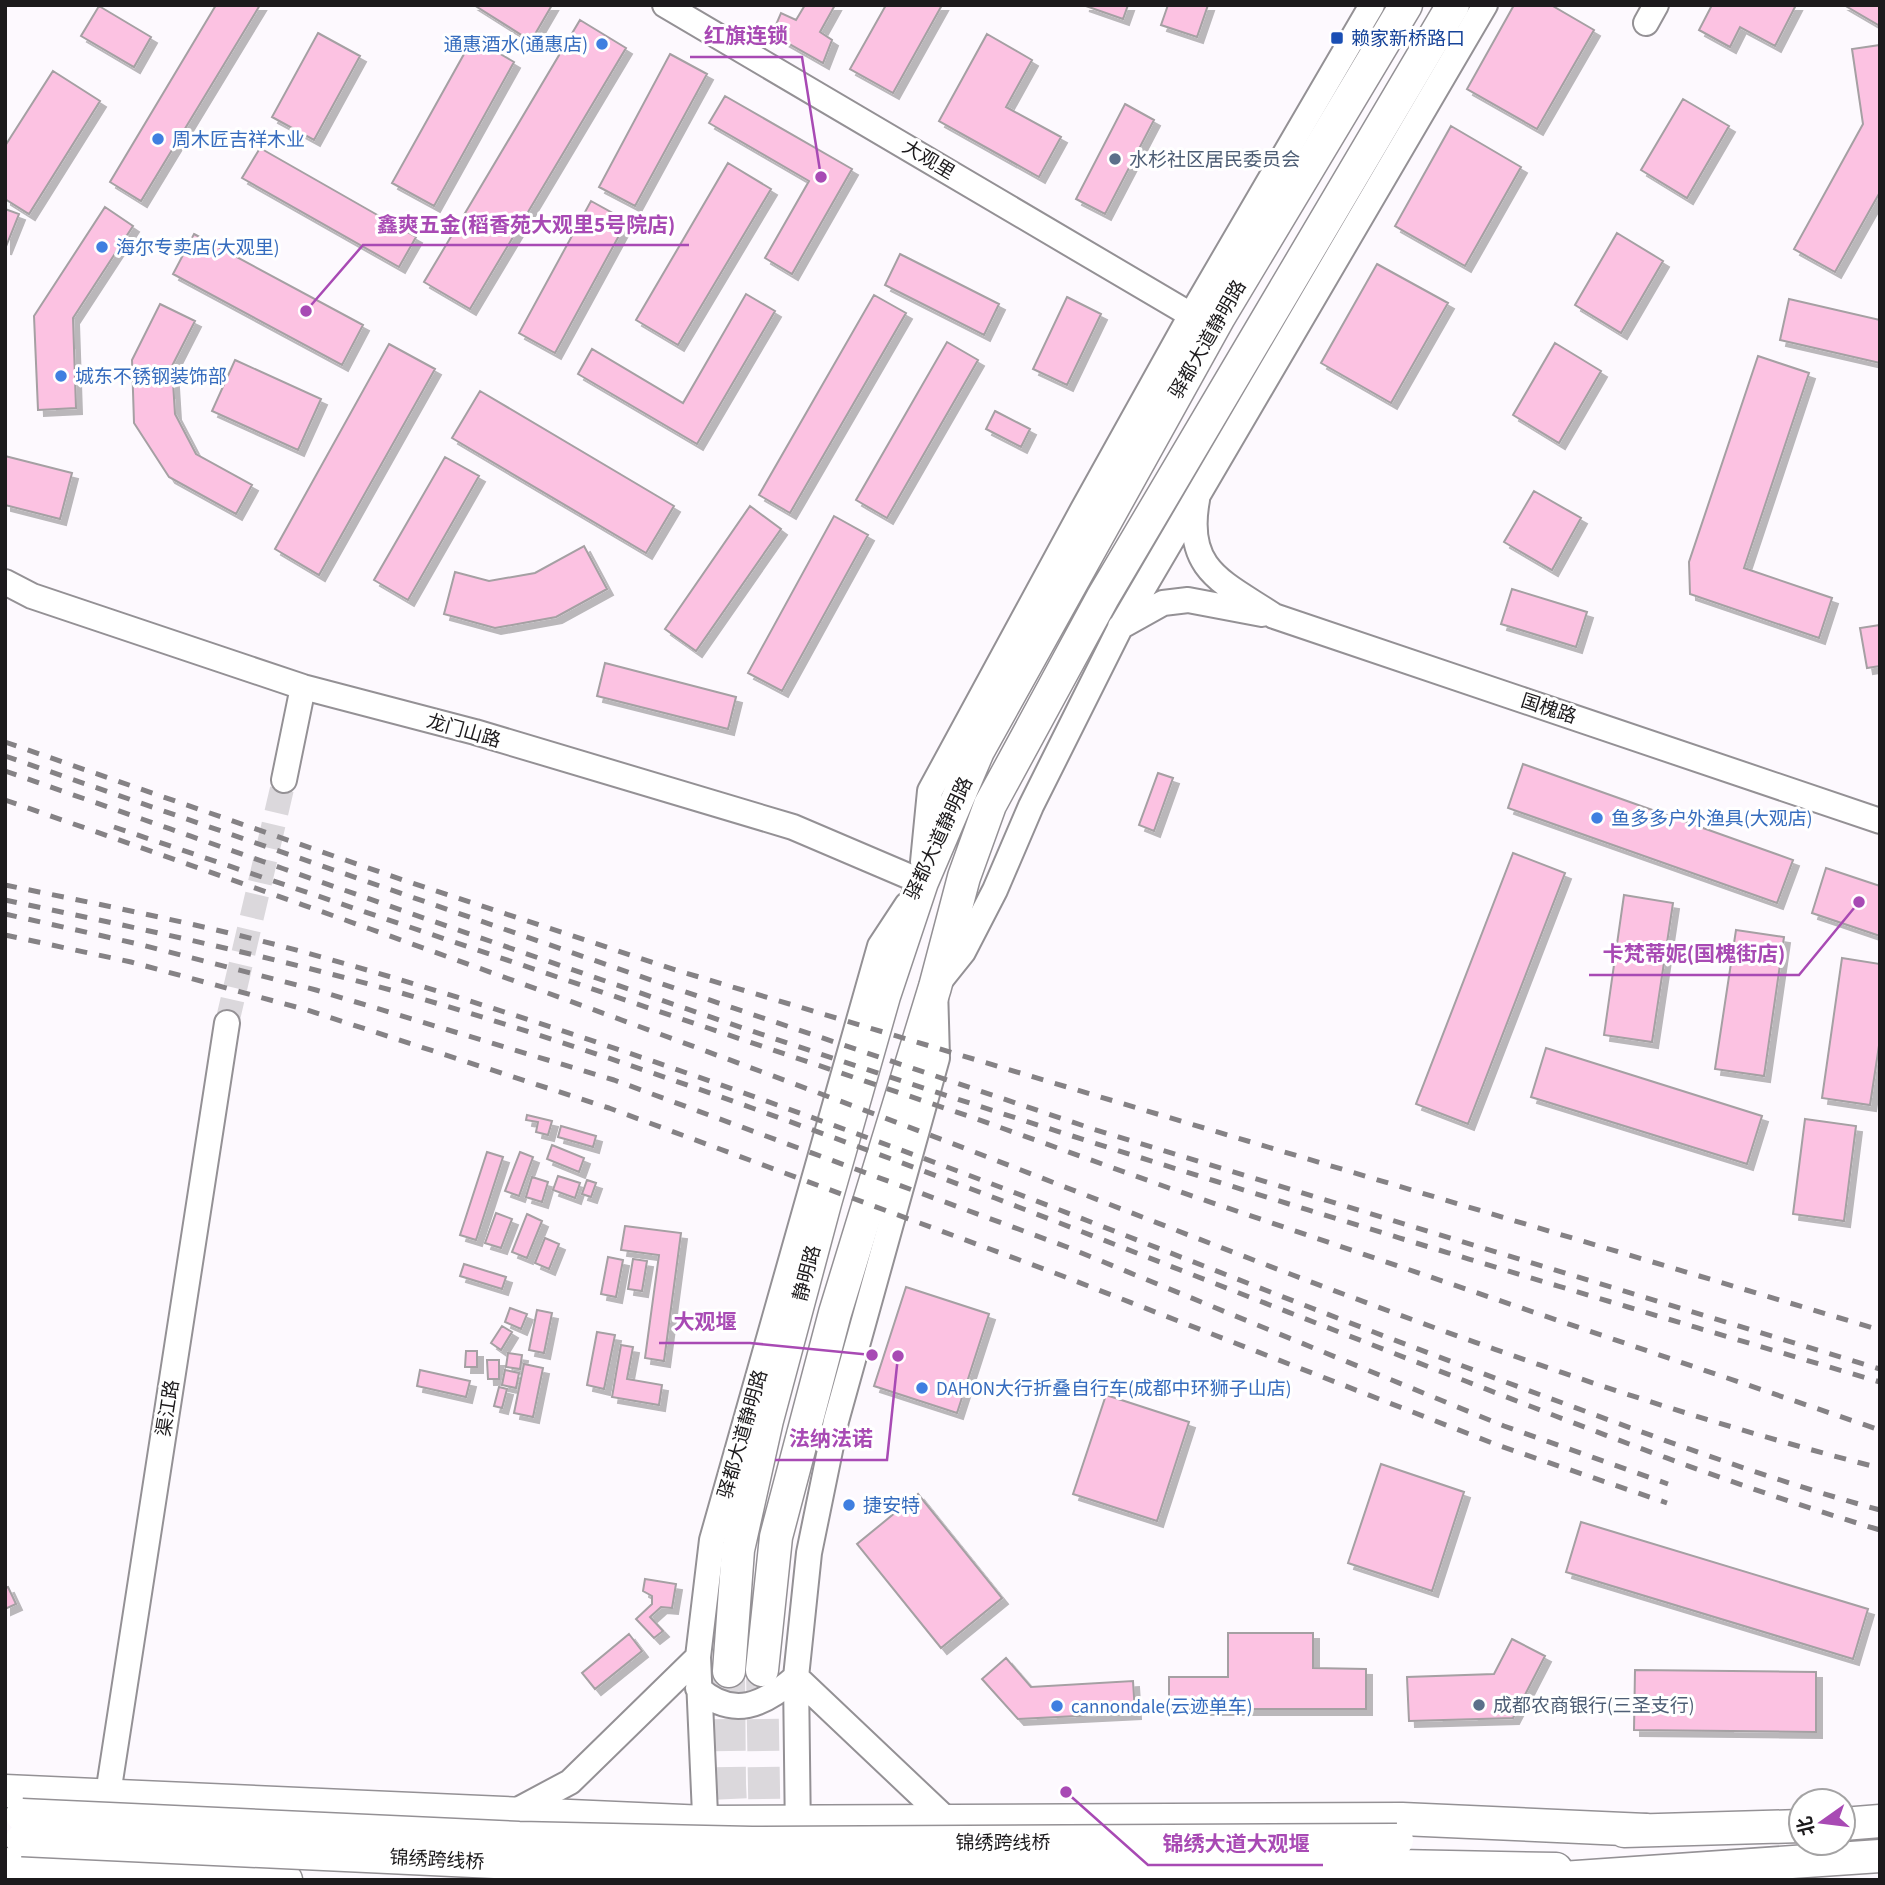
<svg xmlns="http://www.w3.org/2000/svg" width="1885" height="1885" font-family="'Source Sans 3','Noto Sans SC',sans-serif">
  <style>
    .building { fill: #fcc2e2; stroke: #a5a0a3; stroke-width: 2; filter: url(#shadow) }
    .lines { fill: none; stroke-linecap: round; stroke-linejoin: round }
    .minor-tunnel { stroke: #dbd8dc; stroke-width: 24; stroke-dasharray: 24 12; stroke-linecap: butt }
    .major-tunnel { stroke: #dbd8dc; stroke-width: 32; stroke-dasharray: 32 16; stroke-linecap: butt }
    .minor-casing { stroke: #949195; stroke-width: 28 }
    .major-casing { stroke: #949195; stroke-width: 35 }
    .minor { stroke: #fff; stroke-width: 24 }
    .major { stroke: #fff; stroke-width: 32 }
    .rail { stroke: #858285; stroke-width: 5; stroke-dasharray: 12 12; stroke-linecap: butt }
    .major-bridge-casing { stroke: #949195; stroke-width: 35; stroke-linecap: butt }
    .major-bridge { stroke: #fff; stroke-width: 32 }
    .transit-dot { fill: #1a4fb4; stroke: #fff; stroke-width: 2.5 }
    .shop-dot { fill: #3f7fe0; stroke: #fff; stroke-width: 2.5 }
    .service-dot { fill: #5c6f8a; stroke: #fff; stroke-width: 2.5 }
    .labels { text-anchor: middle; stroke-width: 6; stroke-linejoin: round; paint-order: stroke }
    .transit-label { font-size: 19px; fill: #164399; stroke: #fff; text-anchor: start }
    .shop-label { font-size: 19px; fill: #366cbe; stroke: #fff; text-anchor: start }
    .street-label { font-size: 19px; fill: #1c1a1c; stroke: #fff }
    .service-label { font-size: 19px; fill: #4e5e75; stroke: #fff; text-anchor: start }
    .leader { fill: none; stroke: #a84ab4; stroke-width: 2.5 }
    .callout-dot { fill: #a84ab4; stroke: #fff; stroke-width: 2.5 }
    .callout-label { font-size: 21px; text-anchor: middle; font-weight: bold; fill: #a84ab4; stroke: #fff; stroke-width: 6; stroke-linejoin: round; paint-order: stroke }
  </style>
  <defs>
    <filter id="shadow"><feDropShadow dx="6" dy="6" stdDeviation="0" flood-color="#0004"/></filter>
  </defs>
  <rect width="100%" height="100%" fill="#fdf9fe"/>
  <path class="building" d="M216,5H260L141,201L110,182Z
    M474,5H552L531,41Z
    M805,5H835L820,32L832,40L823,63L772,34L781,13L796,20Z
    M886,5H942L893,93L850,69Z
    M1083,5H1128L1123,19Z
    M1168,5H1208L1197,37L1161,25Z
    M1514,5H1551L1594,30L1537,129L1467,89Z
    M1712,5H1796L1775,46L1740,27L1730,47L1699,30Z
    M1844,5H1880V26Z
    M99,6L151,37L134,67L81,36Z
    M580,20L626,48L470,309L424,282Z
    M318,33L360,56L314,140L272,117Z
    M987,34L1032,60L1006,107L1061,137L1039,177L939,121Z
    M473,38L514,62L434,206L392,183Z
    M1880,45V192L1835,272L1794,249L1863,124L1852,49Z
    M670,54L707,74L635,206L599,187Z
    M53,71L100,101L29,214L5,199V146Z
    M725,96L852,169L792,274L765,258L809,181L709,123Z
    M1683,99L1729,126L1687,198L1641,170Z
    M1125,104L1154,120L1105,214L1076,199Z
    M1451,126L1521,167L1465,266L1395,226Z
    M260,148L416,237L399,267L242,178Z
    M728,163L771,189L678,345L636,320Z
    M591,201L627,221L555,353L519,333Z
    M105,207L133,226L73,318L76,408L38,410L34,316Z
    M5,209L19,214L5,249Z
    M1617,233L1663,261L1621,333L1575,305Z
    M194,234L363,325L342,365L173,274Z
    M900,254L999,304L984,335L885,285Z
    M1377,264L1448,303L1391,403L1321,363Z
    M746,294L775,311L697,444L578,374L592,349L683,403Z
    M874,295L906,313L790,513L759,495Z
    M1067,297L1101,314L1067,385L1033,369Z
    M1789,299L1880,320V363L1780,340Z
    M160,304L195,321L172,366L175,414L196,454L252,485L236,514L169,477L134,423L132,360Z
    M947,342L978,360L887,518L856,500Z
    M1555,343L1601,371L1559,443L1513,415Z
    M389,344L435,369L319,575L275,549Z
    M1758,356L1809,373L1744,568L1832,598L1819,638L1690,594L1689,562Z
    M235,360L321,399L298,450L212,411Z
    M480,391L674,506L646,553L452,438Z
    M995,411L1030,429L1021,447L986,429Z
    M5,456L72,473L60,519L5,505Z
    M445,457L479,476L408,600L374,580Z
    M1534,491L1581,518L1552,570L1504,542Z
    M750,506L781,529L696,651L665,629Z
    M834,516L868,535L782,691L748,673Z
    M584,546L607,589L556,617L495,628L444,614L455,572L489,581L535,573Z
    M1512,589L1587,612L1576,647L1501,624Z
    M1880,625V666L1867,668L1860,628Z
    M605,663L736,697L728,729L597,696Z
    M1523,764L1793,860L1777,903L1508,808Z
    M1158,773L1173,778L1154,831L1139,825Z
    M1513,853L1565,873L1468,1124L1416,1104Z
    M1826,868L1880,886V936L1812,913Z
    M1624,895L1673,903L1652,1042L1604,1035Z
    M1736,930L1784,937L1764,1076L1715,1069Z
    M1842,958L1880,964V1039L1870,1105L1822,1098Z
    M1546,1048L1762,1116L1747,1164L1531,1097Z
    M527,1115L552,1121L548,1135L536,1132L538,1122L526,1120Z
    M1805,1119L1856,1126L1844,1221L1793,1214Z
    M561,1126L596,1136L593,1147L558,1137Z
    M552,1145L584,1158L579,1172L547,1159Z
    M487,1152L503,1157L476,1240L460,1235Z
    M520,1152L533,1157L519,1196L505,1191Z
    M558,1176L580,1183L575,1198L553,1190Z
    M532,1177L548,1182L542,1202L526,1197Z
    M587,1180L596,1183L591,1197L582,1194Z
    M496,1213L512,1219L501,1248L485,1243Z
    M527,1214L542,1221L527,1258L512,1252Z
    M625,1226L681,1233L664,1361L645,1358L659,1255L621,1250Z
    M545,1238L559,1244L549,1269L535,1263Z
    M608,1257L623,1260L616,1297L601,1294Z
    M633,1259L647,1261L642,1291L628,1289Z
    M464,1264L506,1277L502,1289L460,1276Z
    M906,1287L989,1314L957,1413L874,1386Z
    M510,1308L527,1314L521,1329L505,1322Z
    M537,1310L552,1313L544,1353L529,1350Z
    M502,1326L512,1332L501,1350L491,1343Z
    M597,1332L615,1335L604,1389L587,1385Z
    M621,1345L633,1347L627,1379L662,1385L659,1405L612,1397Z
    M466,1351H477V1367H465Z
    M508,1353L522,1355L520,1369L506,1367Z
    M487,1360H499V1379H488Z
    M524,1364L543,1368L533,1417L514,1413Z
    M420,1370L470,1381L466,1397L417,1386Z
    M505,1370L519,1373L516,1388L502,1385Z
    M499,1387L507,1389L502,1408L494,1406Z
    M1106,1395L1189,1422L1157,1521L1073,1494Z
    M1381,1464L1464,1492L1432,1591L1348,1563Z
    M918,1494L1002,1598L941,1648L857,1544Z
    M1581,1522L1868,1609L1853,1659L1566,1572Z
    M645,1579L676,1584L672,1608L661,1607L650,1617L663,1631L654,1638L636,1619L652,1604V1596L643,1591Z
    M8,1587L16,1604L5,1609V1588Z
    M1228,1633H1313V1668L1366,1669V1709H1169V1677H1228Z
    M629,1634L642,1651L595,1689L582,1673Z
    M1512,1639L1545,1656L1513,1718L1409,1721L1407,1677L1494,1674Z
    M1006,1658L1031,1687L1133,1681L1135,1713L1018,1719L982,1679Z
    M1635,1670L1816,1672V1732L1634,1730Z"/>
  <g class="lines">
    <path class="minor-tunnel" d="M227,1023L284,780"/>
    <path class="major-tunnel" d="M729,1671L730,1784L733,1848
      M762,1671L765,1847"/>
    <g class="minor-casing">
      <path id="minor" d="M665,5L1191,315
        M1646,23L1656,5
        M1197,500C1184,570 1223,582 1274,616L1880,821
        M5,582L32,596L303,687L475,732L793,827L922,882
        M1120,627L1163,603L1188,600L1262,614
        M284,780L303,687
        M923,862L930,791L1082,511L1191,315L1372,5
        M698,1688C733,1720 764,1705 796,1677L947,1820
        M108,1794L227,1023
        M514,1812L570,1782L698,1657
        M706,1837L698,1657L712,1540L880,946L907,905
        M798,1837L796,1677L809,1553L836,1421L937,1058L935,987L963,952L995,890L1031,806L1120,628L1485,5"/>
    </g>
    <g class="major-casing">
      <path id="major" d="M762,1670L776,1537L835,1313L935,987L964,877L990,805L1103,597L1453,5
        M729,1671L738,1550L767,1420L825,1203L884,996L922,882L978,751L1219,317L1406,5
        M5,1791L706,1822L1402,1819L1646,1830
        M1843,1824L1880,1821
        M1624,1831L1801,1826
        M5,1864L286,1880
        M1398,1866L1556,1869
        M1533,1880L1880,1856"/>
    </g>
    <use href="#minor" class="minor"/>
    <use href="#major" class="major"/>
    <path class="rail" d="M5,742L403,880L679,971L1880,1330
      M5,756L674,988L1093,1129L1880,1369
      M5,771C320,881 634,994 951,1097C1259,1197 1569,1290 1880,1382
      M5,800C326,912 647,1027 964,1148C1266,1264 1566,1388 1880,1468
      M114,827L974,1118L1169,1188L1880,1430
      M5,885C112,907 220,928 325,958C535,1017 742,1091 947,1167C1152,1244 1354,1327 1560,1402C1666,1441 1771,1480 1880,1510
      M5,900C161,933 317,966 469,1013C647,1068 821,1132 995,1198C1153,1259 1310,1321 1468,1382C1604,1435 1740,1488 1880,1530
      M5,914L134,943L316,990L614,1080L1067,1247L1504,1426L1668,1484
      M5,935L131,962L307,1010L609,1108L1060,1275L1500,1446L1667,1503"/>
    <g class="major-bridge-casing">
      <path id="major-bridge" d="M22,1815L519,1838L752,1843L1397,1840
        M22,1840L516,1863L752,1869L1398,1866"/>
    </g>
    <use href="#major-bridge" class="major-bridge"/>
  </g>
  <rect class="transit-dot" x="1330" y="31" width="14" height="14" rx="3.5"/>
  <g class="shop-dot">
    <circle cx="602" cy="44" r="7"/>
    <circle cx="158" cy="139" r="7"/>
    <circle cx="102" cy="247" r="7"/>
    <circle cx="61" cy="376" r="7"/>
    <circle cx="1597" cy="818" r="7"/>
    <circle cx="922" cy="1388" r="7"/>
    <circle cx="849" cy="1505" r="7"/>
    <circle cx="1057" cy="1706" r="7"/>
  </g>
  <g class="service-dot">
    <circle cx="1115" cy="159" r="7"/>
    <circle cx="1479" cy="1705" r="7"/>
  </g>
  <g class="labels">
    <g class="transit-label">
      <text x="1351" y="45">赖家新桥路口</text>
    </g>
    <g class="shop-label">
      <text x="588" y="51" text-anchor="end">通惠酒水(通惠店)</text>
      <text x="172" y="146">周木匠吉祥木业</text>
      <text x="116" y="254">海尔专卖店(大观里)</text>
      <text x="75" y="383">城东不锈钢装饰部</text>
      <text x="1611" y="825">鱼多多户外渔具(大观店)</text>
      <text x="936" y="1395">DAHON大行折叠自行车(成都中环狮子山店)</text>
      <text x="863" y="1512">捷安特</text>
      <text x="1071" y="1713">cannondale(云迹单车)</text>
    </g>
    <g class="street-label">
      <text transform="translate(929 159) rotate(31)" y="7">大观里</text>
      <text transform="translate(1207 339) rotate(-60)" y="7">驿都大道静明路</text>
      <text transform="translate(1549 708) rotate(18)" y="7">国槐路</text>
      <text transform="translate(464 730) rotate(16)" y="7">龙门山路</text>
      <text transform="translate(938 838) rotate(-65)" y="7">驿都大道静明路</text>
      <text transform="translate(806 1273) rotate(-75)" y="7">静明路</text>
      <text transform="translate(167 1408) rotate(-81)" y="7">渠江路</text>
      <text transform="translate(742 1434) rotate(-74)" y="7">驿都大道静明路</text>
      <text x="1003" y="1849">锦绣跨线桥</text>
      <text transform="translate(437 1859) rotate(3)" y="7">锦绣跨线桥</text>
    </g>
    <g class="service-label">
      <text x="1129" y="166">水杉社区居民委员会</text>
      <text x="1493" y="1712">成都农商银行(三圣支行)</text>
    </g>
  </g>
  <path class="leader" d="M821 177L802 57H690M306 311L363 245H689M1859 902L1799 975H1589M872 1355L750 1343H659M898 1356L887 1460H775M1066 1792L1148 1865H1323"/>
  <g class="callout-dot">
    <circle cx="821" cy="177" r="7"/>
    <circle cx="306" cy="311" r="7"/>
    <circle cx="1859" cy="902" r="7"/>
    <circle cx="872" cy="1355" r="7"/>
    <circle cx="898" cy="1356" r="7"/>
    <circle cx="1066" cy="1792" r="7"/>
  </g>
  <g class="callout-label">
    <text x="746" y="43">红旗连锁</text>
    <text x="526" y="232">鑫爽五金(稻香苑大观里5号院店)</text>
    <text x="1694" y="961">卡梵蒂妮(国槐街店)</text>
    <text x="705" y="1329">大观堰</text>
    <text x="831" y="1446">法纳法诺</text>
    <text x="1236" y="1851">锦绣大道大观堰</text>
  </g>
  <rect width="1885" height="1885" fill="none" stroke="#1c1a1c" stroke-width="14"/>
  <g transform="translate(1822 1822) rotate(256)"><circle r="33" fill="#ffffff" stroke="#a4a3a4" stroke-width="2"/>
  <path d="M0-5L12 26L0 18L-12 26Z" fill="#a84ab4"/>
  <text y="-10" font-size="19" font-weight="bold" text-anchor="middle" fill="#1c1a1c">北</text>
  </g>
</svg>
